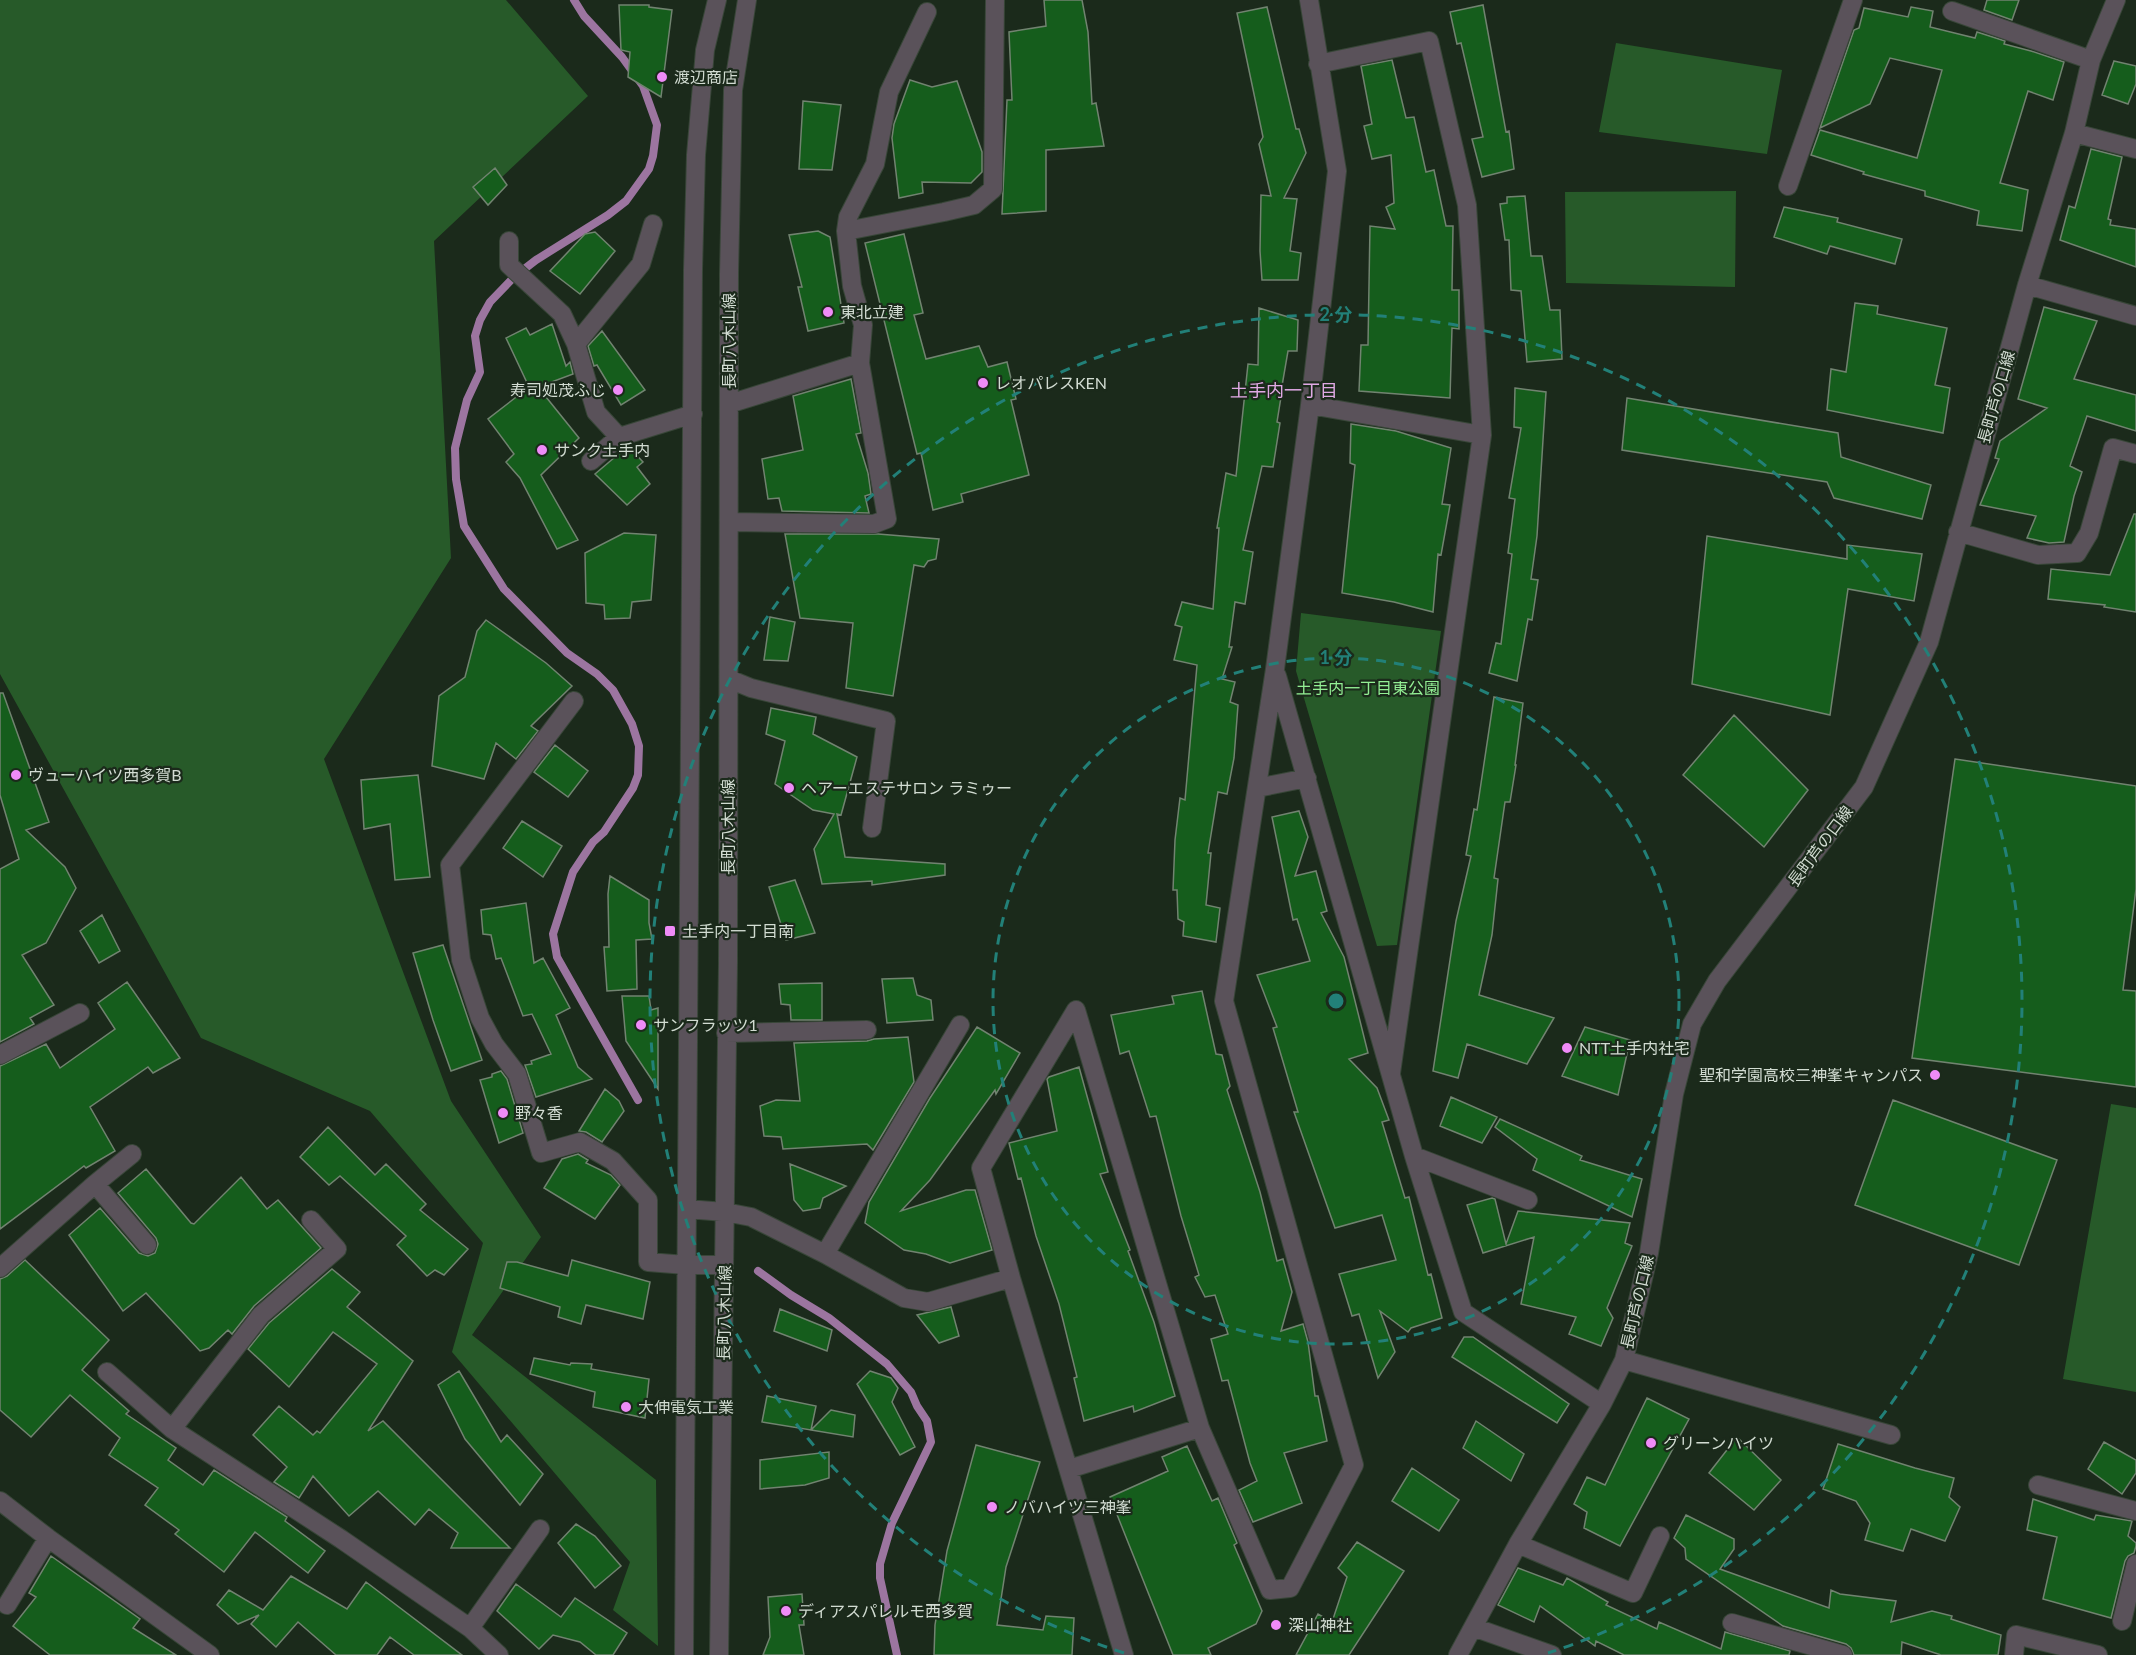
<svg xmlns="http://www.w3.org/2000/svg" width="2136" height="1655" font-family="Lato,'Noto Sans JP',sans-serif">
  <style>
    .green { fill: #275a29 }
    .lines { fill: none; stroke-linecap: round; stroke-linejoin: round }
    .stream { stroke: #9c75a0; stroke-width: 8 }
    .building { fill: #155d1c; stroke: #718370; stroke-width: 1.5 }
    .minor-casing { stroke: #384638; stroke-width: 20 }
    .minor { stroke: #5a525a; stroke-width: 18 }
    .ring { fill: none; stroke: #228078; stroke-width: 3; stroke-dasharray: 10 8 }
    .poi-dot { fill: #ef8bf7; stroke: #1b2a1b; stroke-width: 2 }
    .labels { text-anchor: middle; stroke-width: 4.5; stroke-linejoin: round; paint-order: stroke }
    .poi-label { font-size: 16px; fill: #d2dcd2; stroke: #1b2a1b; text-anchor: start }
    .street-label { font-size: 16px; fill: #d2dcd2; stroke: #1b2a1b }
    .park-label { font-size: 16px; fill: #93ef94; stroke: #1b2a1b }
    .neighbourhood-label { font-size: 18px; fill: #e0a9e4; stroke: #1b2a1b }
    .centre { fill: #228078; stroke: #1b2a1b; stroke-width: 3 }
    .ring-label { font-size: 18px; text-anchor: middle; font-weight: bold; fill: #228078; stroke: #1b2a1b; stroke-width: 4.5; stroke-linejoin: round; paint-order: stroke }
  </style>
  <rect width="100%" height="100%" fill="#1b2a1b"/>
  <path class="green" d="M0,0H506L588,96L434,241L451,558L324,759L451,1101L541,1237L472,1335L656,1480L658,1646L613,1610L630,1562L452,1352L483,1243L370,1111L201,1038L0,674Z
    M1616,43L1782,70L1767,154L1599,132Z
    M1736,191L1735,287L1566,283L1565,192Z
    M1301,613L1441,631L1397,945L1377,946L1296,671Z
    M2111,1104L2136,1108V1392L2063,1379Z"/>
  <g class="lines">
    <path class="stream" d="M574,0L584,16L622,57L643,86L657,125L653,156L649,169L626,201L608,215L536,260L514,277L490,302L480,320L475,336L480,372L467,400L455,448L456,479L464,526L504,589L567,653L597,674L613,690L632,724L639,746L638,775L633,788L604,832L593,842L573,872L553,934L557,957L638,1100
      M758,1271L791,1295L829,1318L887,1364L911,1392L917,1406L927,1421L931,1442L892,1523L880,1564V1578L897,1655"/>
  </g>
  <path class="building" d="M1044,0H1082L1088,32L1092,104L1096,103L1104,146L1046,150V211L1002,214L1007,100H1012L1009,32L1046,26Z
    M1987,0H2019L2012,20L1984,10Z
    M619,5H649V7L672,10L661,97L628,77L630,52L621,50Z
    M1483,5L1506,132L1509,131L1514,169L1482,177L1472,139L1483,137L1461,43L1457,44L1450,12Z
    M1267,7L1296,129H1299L1306,153L1284,198L1297,199L1290,251L1301,253L1298,280H1262L1260,251L1261,195L1271,196L1259,144L1263,137L1237,13Z
    M1911,7L1933,11L1930,27L1975,38L1977,32L2005,41L2004,44L2031,51L2064,62L2053,100L2028,91L2000,183L2028,190L2022,231L1977,225L1979,211L1925,196V191L1863,174L1864,172L1811,155L1820,130L1917,158L1942,70L1890,58L1870,104L1820,128L1854,30L1859,28L1864,8L1908,17Z
    M1392,60L1406,118L1414,117L1426,172L1434,170L1446,226H1453L1452,290H1459V329L1452,328L1450,398L1359,391L1361,345H1368L1370,226L1395,229L1386,207L1394,203L1391,155L1372,159L1364,126L1372,124L1361,66Z
    M2114,61L2136,66V84L2128,104L2102,95Z
    M910,80L932,87L957,81L982,152V172L971,183L922,182L923,193L899,198L892,138L894,124Z
    M803,101L841,105L832,170L799,169Z
    M2091,149L2122,157L2108,219L2111,220L2110,225L2136,229V267L2060,240L2069,206L2075,208Z
    M495,168L507,185L488,205L473,187Z
    M1525,196L1531,256H1542L1550,310H1560L1562,359L1527,362L1521,291L1511,290L1509,240H1505L1500,204L1507,203V197Z
    M1784,207L1838,218L1837,222L1902,239L1895,264L1830,246L1827,254L1774,237Z
    M818,231L830,237L844,323L808,331L798,287H802L789,235Z
    M595,232L615,251L580,294L550,271L585,234Z
    M904,234L923,313L914,315L926,359L979,346L988,367L1007,362L1016,399L1011,400L1029,475L961,494L963,502L933,510L921,453L917,454L865,243Z
    M1855,303L1878,306L1877,314L1947,328L1935,385L1950,388L1943,433L1827,410L1831,369L1846,372Z
    M2044,307L2097,321L2074,379L2136,395V431L2087,416L2070,466L2082,472L2074,496L2064,542L2049,543L2027,538L2036,516L1980,505L1999,459L1995,458L2000,441L2047,408L2018,399Z
    M1259,308L1298,320L1297,351H1288L1282,386L1280,385L1278,397H1281L1277,422L1280,423L1273,467L1262,466L1243,550L1253,552L1245,604L1235,602L1229,647H1232L1222,679L1235,682L1230,702L1238,705L1234,758L1227,794L1218,792L1208,853H1211L1206,905L1220,908L1216,942L1183,936L1184,922L1178,919L1177,890H1173L1175,840L1180,798L1185,800L1197,665L1174,660L1182,627L1175,625L1182,602L1213,609L1219,528H1217L1226,473L1236,476L1248,364L1258,365Z
    M552,324L566,366L570,362L573,374L538,387L579,438L541,475L578,540L557,549L520,478L506,462L514,454L488,419L529,387L506,338L526,328L530,335Z
    M602,331L645,390L621,405L597,365L594,366L588,346Z
    M851,379L861,433L856,434L868,473L871,494L865,496L869,513L782,511L779,498L768,499L762,459L803,450L793,396Z
    M1515,388L1546,392L1537,536L1531,579L1538,580L1532,620L1528,619L1517,681L1489,673L1496,643L1501,644L1512,554L1508,553L1515,499L1509,498L1521,428L1514,427Z
    M1627,398L1838,433L1841,457L1931,485L1922,519L1834,498L1827,482L1622,450Z
    M1351,424L1396,431L1451,448L1442,504L1450,505L1441,555L1438,554L1433,612L1394,602L1342,593L1355,465L1350,463Z
    M628,446L643,462L637,467L650,484L627,505L595,474Z
    M2134,514H2136V612L2104,607L2105,605L2048,599L2051,569L2110,575Z
    M624,533L656,535L651,600L632,602L630,618L605,619L604,605L586,603L585,553Z
    M785,534H878L939,539L936,559L928,561L924,567L914,565L893,696L846,688L853,623L800,618Z
    M1707,536L1847,559V545L1922,554L1914,601L1848,589L1830,715L1692,684Z
    M770,617L795,622L788,661L764,660Z
    M486,620L546,663L572,686L531,726L538,731L516,759L496,743L484,779L432,766L439,696L465,677L477,631Z
    M0,693H3L49,822L26,830L65,867L76,888L46,943L22,955L54,1005L30,1018L34,1024L0,1042V869L19,859L0,795Z
    M1494,697L1523,703L1515,765H1516L1510,802H1505L1494,878L1498,879L1492,935L1479,995L1554,1018L1527,1064L1467,1044L1458,1078L1433,1071L1456,921L1471,856L1466,855L1474,809L1477,810Z
    M771,708L816,717L813,734L857,757L841,815L837,814L845,857L945,864V875L872,885V881L822,884L814,849L834,814L813,810L775,784L785,741L766,734Z
    M1734,715L1808,790L1764,847L1683,775Z
    M555,745L588,771L568,797L534,772Z
    M1955,759L2136,786V889L2123,990L2136,991V1087L1912,1058Z
    M418,775L430,877L395,880L390,824L364,829L361,780Z
    M1299,811L1308,837L1295,876L1316,871L1327,911L1321,913L1344,957L1368,1053L1349,1059L1377,1088L1389,1120L1382,1122L1405,1198L1409,1197L1428,1275L1431,1274L1442,1318L1411,1328L1408,1332L1380,1311L1395,1352L1378,1378L1359,1314L1352,1316L1339,1274L1396,1260L1382,1215L1335,1228L1294,1112H1298L1273,1028L1277,1027L1257,975L1310,961L1297,919L1293,920L1272,817Z
    M522,821L562,846L543,877L503,848Z
    M610,876L649,900V923L652,939L636,940L637,989L607,991L604,947H609L608,894Z
    M795,880L815,933L786,940L769,887Z
    M526,903L534,963L543,958L570,1008L556,1015L578,1067L592,1079L536,1097L525,1065L532,1064L531,1061L551,1054L532,1014L523,1016L501,958L496,959L491,935L483,934L481,910Z
    M102,915L120,951L99,963L80,931Z
    M443,945L482,1060L451,1071L433,1020L413,953Z
    M913,978L917,995L931,1000L933,1020L887,1023L882,979Z
    M127,982L180,1058L153,1073L148,1067L90,1107L115,1151L86,1168L84,1166L0,1229V1066L46,1044L60,1068L115,1029L98,1003Z
    M822,983V1020H791L790,1005L781,1004L779,984Z
    M1202,991L1216,1054L1222,1055L1230,1086L1227,1090L1260,1192L1277,1261L1283,1259L1292,1292L1281,1331L1303,1324L1308,1342L1315,1396H1318L1327,1441L1284,1453L1302,1503L1253,1522L1239,1490L1257,1481L1250,1463L1228,1380L1222,1381L1211,1339L1228,1334L1215,1295L1205,1297L1195,1277L1199,1275L1181,1216L1156,1116L1150,1117L1129,1051L1120,1054L1111,1015L1174,1004L1172,996Z
    M622,996H649L651,1010L658,1008V1089L626,1041Z
    M977,1027L1020,1053L996,1094L995,1090L930,1180L901,1211L966,1190H975L992,1250L950,1263L926,1254L904,1250L865,1223L869,1202L930,1098Z
    M1585,1027L1630,1040L1618,1095L1562,1076Z
    M908,1037L914,1082L873,1150L867,1144L783,1149L781,1137L764,1136L760,1106L776,1100L800,1101L794,1043L867,1041L874,1039Z
    M1079,1067L1108,1172L1100,1174L1130,1250L1128,1251L1154,1322L1175,1396L1134,1412L1133,1406L1084,1421L1074,1378L1077,1377L1059,1304L1036,1236L1021,1178L1018,1179L1009,1143L1057,1131L1047,1079L1049,1077Z
    M501,1071L507,1079L523,1133L499,1143L480,1080L492,1077V1074Z
    M605,1089L619,1101L624,1111L602,1142L586,1132L579,1131Z
    M1451,1097L1497,1117L1482,1143L1440,1126Z
    M1893,1100L2057,1160L2019,1265L1855,1205Z
    M1500,1119L1582,1156L1580,1160L1642,1179L1632,1217L1533,1170L1537,1159L1495,1127Z
    M328,1127L375,1175L386,1164L426,1204L420,1210L468,1249L444,1275L435,1270L427,1276L397,1245L406,1236L340,1176L329,1185L300,1157Z
    M578,1154L588,1160L586,1163L611,1175L620,1185L595,1219L544,1188L562,1159Z
    M790,1164L846,1186L823,1198L820,1208L803,1211L794,1200Z
    M146,1169L191,1223L194,1224L241,1177L267,1209L278,1200L321,1248L254,1306L232,1334L228,1330L209,1348L200,1351L146,1293L123,1311L69,1235L100,1208L139,1253L148,1256L155,1253L158,1244L156,1238L118,1193Z
    M1492,1198L1495,1199L1506,1244L1518,1211L1630,1223L1625,1243L1632,1246L1607,1308L1613,1318L1601,1346L1569,1334L1576,1317L1521,1304L1534,1237L1483,1253L1467,1205Z
    M25,1260L109,1340L82,1370L129,1411L126,1414L176,1448L168,1460L203,1485L214,1470L287,1517L285,1521L325,1551L308,1573L255,1532L224,1572L175,1534L179,1530L145,1505L158,1488L109,1455L120,1438L70,1395L31,1437L0,1410V1279L7,1276Z
    M572,1260L650,1282L643,1319L586,1305L581,1324L558,1317L560,1307L500,1288L507,1262H517L568,1276Z
    M332,1269L360,1292L347,1307L413,1361L368,1431L383,1421L510,1548H451L458,1533L429,1509L415,1525L378,1491L349,1516L313,1476L299,1498L274,1482L287,1467L253,1435L279,1406L313,1435L317,1431L320,1433L377,1364L333,1332L289,1387L248,1349L269,1323Z
    M951,1307L959,1336L939,1343L917,1315Z
    M780,1309L832,1330L827,1351L774,1331Z
    M1464,1337H1473L1569,1404L1557,1423L1452,1357Z
    M534,1358L570,1365L571,1363L592,1364L591,1369L649,1379L645,1418L593,1407L595,1392L530,1374Z
    M459,1371L501,1442L507,1435L543,1474L520,1505L465,1439L438,1385Z
    M870,1371L891,1378L898,1388L892,1402L915,1447L900,1455L857,1384Z
    M767,1396L816,1406L811,1430L762,1422Z
    M1647,1398L1689,1419L1620,1546L1584,1528L1587,1512L1574,1504L1587,1477L1605,1485Z
    M831,1410L855,1415L853,1437L811,1430Z
    M1476,1421L1524,1454L1511,1481L1463,1448Z
    M1737,1437L1781,1480L1754,1510L1709,1473Z
    M2104,1442L2136,1460V1473L2122,1494L2088,1469Z
    M1838,1444L1915,1468L1954,1478L1949,1497L1960,1507L1945,1541L1911,1529L1903,1551L1865,1540L1870,1523L1856,1501L1823,1489Z
    M976,1445L1040,1462L1006,1567L997,1625L1043,1630L1046,1616L1074,1618L1072,1655H934L935,1625L947,1551Z
    M1187,1446L1212,1501L1218,1498L1237,1543L1234,1545L1262,1611L1256,1624L1208,1648L1211,1655H1173L1110,1497L1168,1471L1162,1457Z
    M829,1452V1478L805,1485L760,1489V1460Z
    M1412,1468L1459,1500L1439,1531L1392,1501Z
    M2033,1499L2094,1520L2096,1515L2132,1521L2128,1536L2136,1543V1546L2134,1553L2128,1556L2125,1561L2111,1618L2043,1599L2057,1537L2027,1530Z
    M1686,1515L1734,1539V1549L1720,1569L1829,1608L1831,1590L1840,1594L1896,1601L1891,1622L1932,1611L1952,1616L1951,1619L2001,1635L1998,1655H1941L1902,1642L1901,1655H1854L1851,1648L1846,1644L1783,1626L1686,1559L1685,1548L1674,1538Z
    M576,1524L595,1536L621,1566L595,1588L558,1543Z
    M1357,1542L1404,1571L1349,1655H1296L1318,1614L1332,1622L1347,1577L1338,1568Z
    M51,1556L140,1619L133,1628L176,1655H50L13,1626L36,1597L29,1593Z
    M1518,1568L1563,1585L1567,1578L1608,1602L1606,1605L1657,1629L1659,1622L1721,1649L1725,1632L1790,1651L1789,1655H1624L1596,1641L1595,1646L1540,1606L1534,1622L1498,1605Z
    M291,1576L347,1609L366,1582L462,1655H414L390,1637L377,1655H336L298,1622L276,1647L251,1624L259,1615L238,1624L217,1605L229,1590L263,1610Z
    M516,1584L561,1617L575,1598L627,1633L613,1655H596L580,1642L553,1635L539,1649L497,1611Z
    M802,1594L804,1625H799L804,1655H763L770,1637L768,1597Z"/>
  <g class="lines">
    <g class="minor-casing">
      <path id="minor" d="M1952,11L2091,60
        M1318,64L1429,41L1467,205L1482,435L1391,1073
        M2074,133L2136,149
        M1788,186L1853,0
        M846,231L944,212L974,205L993,189L995,0
        M509,241V265L562,314L576,344
        M2027,285L2136,316
        M729,404L860,363L863,325L852,286L846,231L848,217L875,164L889,92L927,12
        M1310,405L1482,435
        M619,437L596,412L576,344L641,264L653,224
        M591,461L619,437L693,414
        M729,522L874,524L887,519L860,363
        M1958,532L2038,555L2077,553L2089,533L2113,448L2136,454
        M1277,676L1414,1156L1463,1312L1602,1404
        M729,679L751,688L886,721L872,828
        M574,701L450,865L461,960L480,1018L494,1044L517,1074L541,1153L580,1142L613,1161L648,1200V1262L686,1265H724
        M1257,788L1307,778
        M726,1033L867,1030
        M0,1055L80,1013
        M1414,1156L1528,1200
        M95,1184L147,1245
        M687,1209L725,1212L751,1217L825,1254L904,1298L928,1302L1011,1278L1124,1655
        M825,1254L960,1025
        M0,1268L95,1184L132,1154
        M1011,1278L981,1168L1076,1010L1200,1428L1270,1590L1290,1588L1354,1465L1224,1001L1275,669L1310,405L1337,171L1309,0
        M1624,1360L1891,1435
        M107,1372L172,1429L341,1539L470,1628L499,1655
        M172,1429L261,1315L337,1249L311,1220
        M1069,1469L1200,1428
        M2038,1485L2136,1511
        M0,1501L48,1538L210,1655
        M1518,1544L1633,1593L1660,1536
        M7,1605L48,1538
        M2122,1621L2136,1564
        M1732,1623L1843,1655
        M1473,1627L1552,1655
        M470,1628L540,1529
        M684,1655L693,270L696,155L705,50L717,0
        M719,1655L728,963L729,274L733,90L747,0
        M1458,1655L1518,1544L1602,1404L1624,1360L1649,1253L1674,1094L1692,1024L1717,981L1864,787L1929,642L2027,285L2074,133L2091,60L2116,0
        M2014,1655L2016,1635L2098,1655"/>
    </g>
    <use href="#minor" class="minor"/>
  </g>
  <g class="ring">
    <circle cx="1336" cy="1001" r="343"/>
    <path d="M1124 1653A686 686 0 1 1 1548 1653"/>
  </g>
  <g class="poi-dot">
    <circle cx="662" cy="77" r="6"/>
    <circle cx="828" cy="312" r="6"/>
    <circle cx="983" cy="383" r="6"/>
    <circle cx="618" cy="390" r="6"/>
    <circle cx="542" cy="450" r="6"/>
    <circle cx="16" cy="775" r="6"/>
    <circle cx="789" cy="788" r="6"/>
    <rect x="664" y="925" width="12" height="12" rx="3"/>
    <circle cx="641" cy="1025" r="6"/>
    <circle cx="1567" cy="1048" r="6"/>
    <circle cx="1935" cy="1075" r="6"/>
    <circle cx="503" cy="1113" r="6"/>
    <circle cx="626" cy="1407" r="6"/>
    <circle cx="1651" cy="1443" r="6"/>
    <circle cx="992" cy="1507" r="6"/>
    <circle cx="786" cy="1611" r="6"/>
    <circle cx="1276" cy="1625" r="6"/>
  </g>
  <g class="labels">
    <g class="poi-label">
      <text x="674" y="83">渡辺商店</text>
      <text x="840" y="318">東北立建</text>
      <text x="995" y="389">レオパレスKEN</text>
      <text x="606" y="396" text-anchor="end">寿司処茂ふじ</text>
      <text x="554" y="456">サンク土手内</text>
      <text x="28" y="781">ヴューハイツ西多賀B</text>
      <text x="801" y="794">ヘアーエステサロン ラミゥー</text>
      <text x="682" y="937">土手内一丁目南</text>
      <text x="653" y="1031">サンフラッツ1</text>
      <text x="1579" y="1054">NTT土手内社宅</text>
      <text x="1923" y="1081" text-anchor="end">聖和学園高校三神峯キャンパス</text>
      <text x="515" y="1119">野々香</text>
      <text x="638" y="1413">大伸電気工業</text>
      <text x="1663" y="1449">グリーンハイツ</text>
      <text x="1004" y="1513">ノバハイツ三神峯</text>
      <text x="798" y="1617">ディアスパレルモ西多賀</text>
      <text x="1288" y="1631">深山神社</text>
    </g>
    <g class="street-label">
      <text transform="translate(729 341) rotate(-90)" y="6">長町八木山線</text>
      <text transform="translate(1996 397) rotate(-74)" y="6">長町芦の口線</text>
      <text transform="translate(728 827) rotate(-90)" y="6">長町八木山線</text>
      <text transform="translate(1820 846) rotate(-53)" y="6">長町芦の口線</text>
      <text transform="translate(1637 1302) rotate(-77)" y="6">長町芦の口線</text>
      <text transform="translate(724 1313) rotate(-89)" y="6">長町八木山線</text>
    </g>
    <g class="park-label">
      <text x="1368" y="694">土手内一丁目東公園</text>
    </g>
    <g class="neighbourhood-label">
      <text x="1284" y="397">土手内一丁目</text>
    </g>
  </g>
  <circle cx="1336" cy="1001" r="9" class="centre"/>
  <g class="ring-label">
    <text x="1336" y="321">2 分</text>
    <text x="1336" y="664">1 分</text>
  </g>
</svg>
